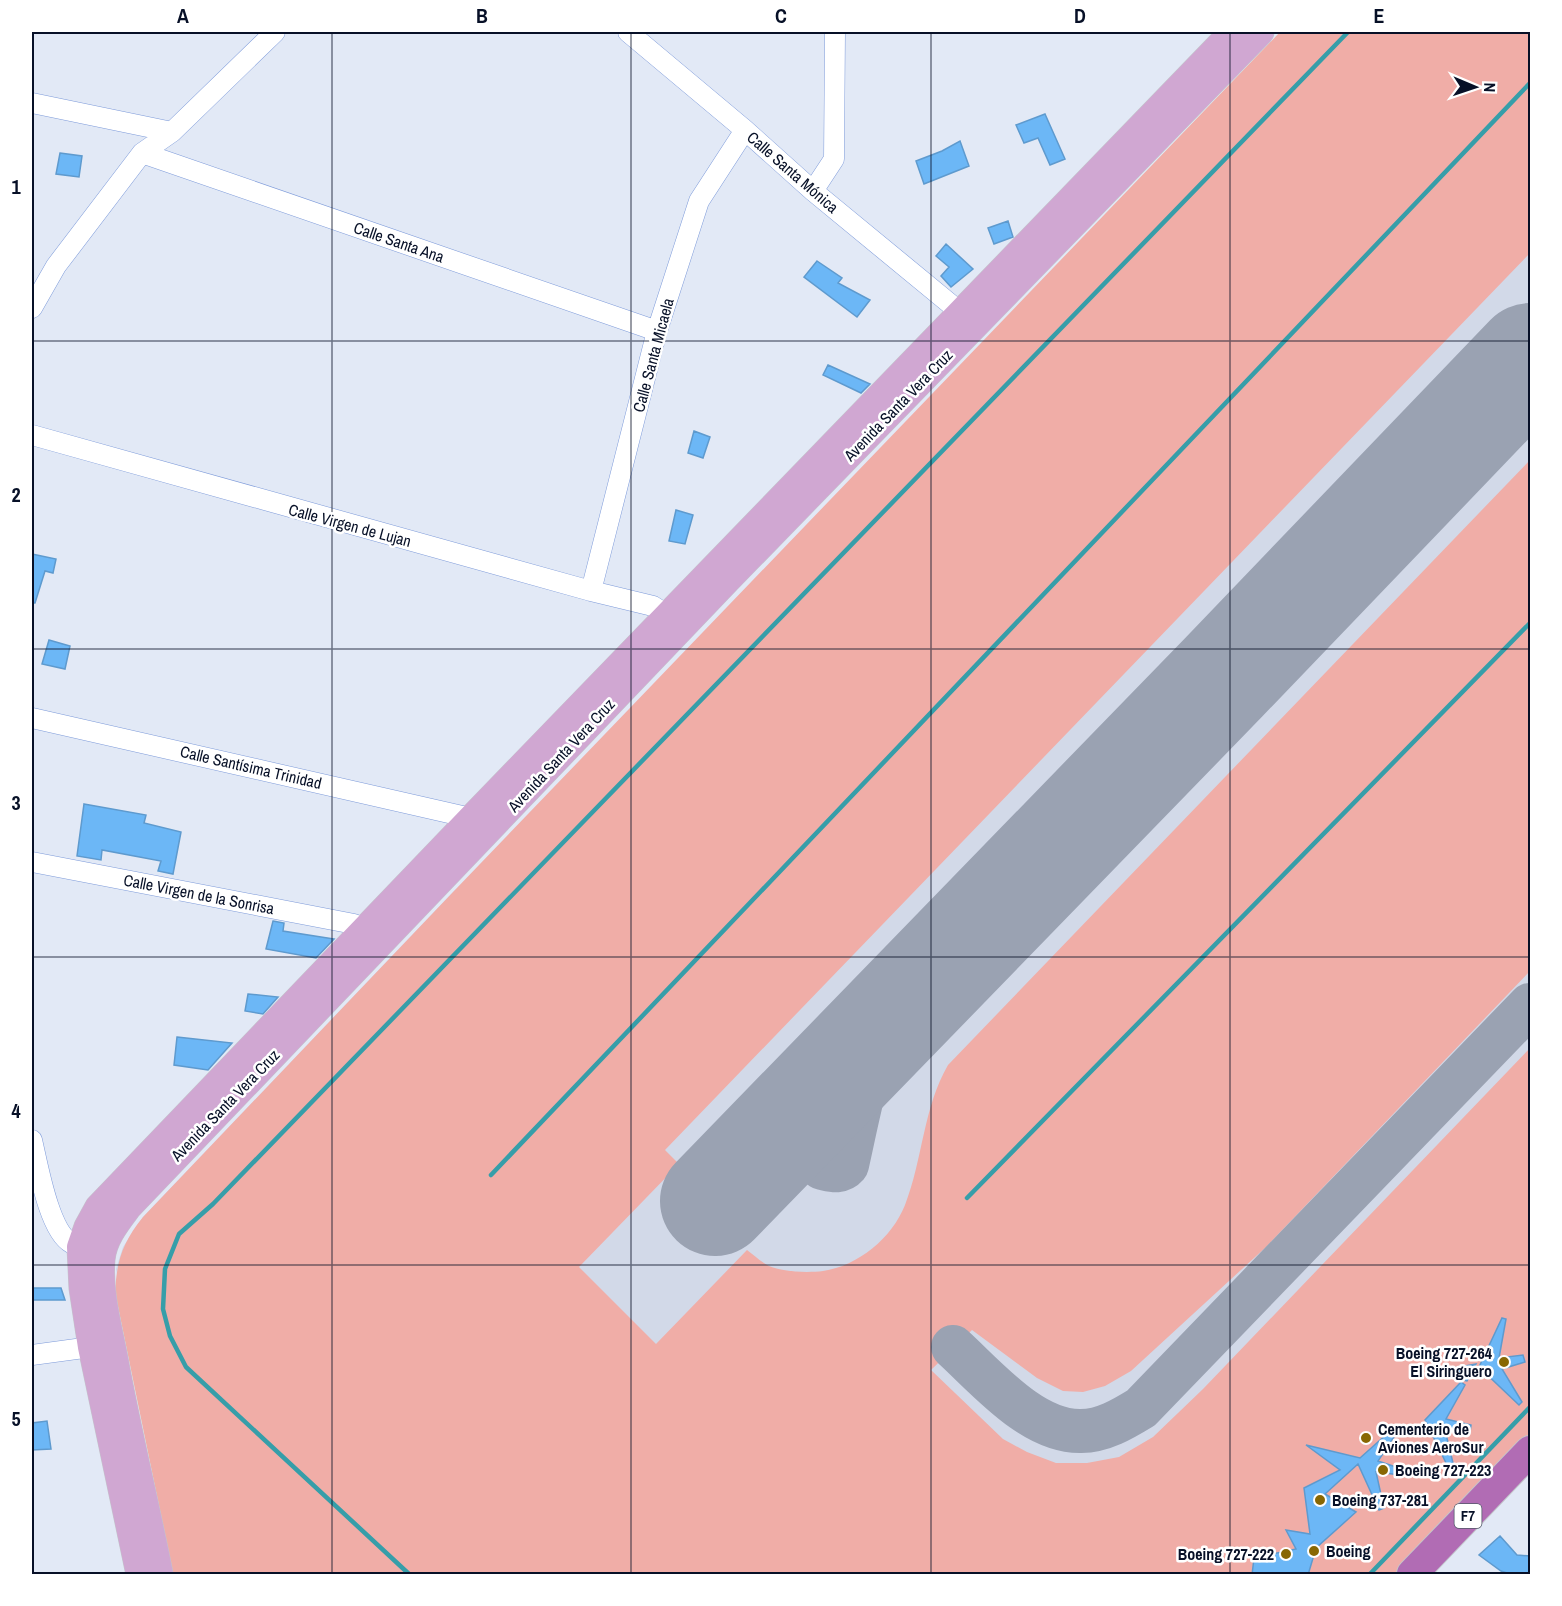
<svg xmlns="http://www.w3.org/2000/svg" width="1562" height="1606" font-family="'Archivo Narrow',sans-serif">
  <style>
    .built { fill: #d2d9e8 }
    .green { fill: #f0ada7 }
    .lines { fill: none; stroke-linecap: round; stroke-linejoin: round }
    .stream { stroke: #369ea9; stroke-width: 4.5 }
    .taxiway { stroke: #9aa2b2; stroke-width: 44 }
    .runway { stroke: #9aa2b2; stroke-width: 110 }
    .building { fill: #6cb7f6; stroke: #5e9ace; stroke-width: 1.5 }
    .minor-casing { stroke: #7e9bda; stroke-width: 21 }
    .major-casing { stroke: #c3c6cb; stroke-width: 27 }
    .highway-casing { stroke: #c3c6cb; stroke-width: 32 }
    .minor { stroke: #fff; stroke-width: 20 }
    .major { stroke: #d0a7d2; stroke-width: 26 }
    .highway { stroke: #b16cb4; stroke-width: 30 }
    .grid { fill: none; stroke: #071027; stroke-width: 1.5; stroke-opacity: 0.55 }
    .poi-dot { fill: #886703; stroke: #fff; stroke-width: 2 }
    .labels { text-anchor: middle; stroke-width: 5; stroke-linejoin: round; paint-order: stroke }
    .shield { fill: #fff; stroke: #515868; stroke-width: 1.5 }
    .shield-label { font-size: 15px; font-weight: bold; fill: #071027 }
    .street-label { font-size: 16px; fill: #071027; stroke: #fff }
    .poi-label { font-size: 16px; font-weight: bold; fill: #071027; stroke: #fff; text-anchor: start }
    .neatline { fill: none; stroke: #071027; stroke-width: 2 }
    .grid-label { font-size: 20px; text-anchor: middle; font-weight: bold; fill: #071027 }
  </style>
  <rect width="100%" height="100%" fill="#e2e9f6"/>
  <path class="built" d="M1530,32V1436L173,1574L116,1269L123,1247L143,1217L454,891Z"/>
  <path class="green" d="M1280,32H1530V253L665,1150L679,1164L579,1267L656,1344L747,1250C754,1255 761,1262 769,1266C784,1272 807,1273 823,1271C858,1266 892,1238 905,1205C923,1159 923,1108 948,1065L1530,460V971L1266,1247L1131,1371L1105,1386L1083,1392L1063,1391L1037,1378L972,1330L931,1370L1003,1439L1027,1452L1056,1463H1087L1119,1457L1153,1437L1203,1389L1530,1048V1436L1398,1574H173L115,1292C117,1259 123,1242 143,1217L454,891Z"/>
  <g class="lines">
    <path class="stream" d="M491,1175L1530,83
      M967,1198L1530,623
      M409,1574L186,1367L170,1336L163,1309L165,1269L179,1234L213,1204L1348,32
      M1370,1574L1530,1407"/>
    <path class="taxiway" d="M822,1168C832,1170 840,1173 847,1165C858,1116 866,1068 887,1023
      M953,1347C987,1378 1032,1432 1081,1431C1103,1431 1123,1419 1141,1408L1530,1005"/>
    <path class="runway" d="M715,1201L1223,678L1530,358"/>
  </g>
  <path class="building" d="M1045,114L1065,159L1050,165L1038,138L1024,143L1016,125Z
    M960,141L969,166L924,184L916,161L942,151Z
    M60,153L82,156L79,177L56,174Z
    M1008,221L1013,237L994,244L988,228Z
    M946,244L973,269L951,287L941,276L949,267L936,256Z
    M817,261L842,278L838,283L870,300L857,317L804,277Z
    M828,365L870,384L861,393L823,375Z
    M694,431L710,437L703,458L688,453Z
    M676,510L693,515L685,544L669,541Z
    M32,554L56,559L53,573L45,571L35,603H32Z
    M49,640L70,646L65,669L42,664Z
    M84,804L146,815L144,823L181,832L173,874L158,871L161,861L102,850L101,860L77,856Z
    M273,921L284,923L283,931L334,939L316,958L266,949Z
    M248,994L278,997L263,1014L245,1011Z
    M177,1037L232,1043L208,1070L174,1065Z
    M32,1288H61L65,1300H32Z
    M1502,1318L1506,1319L1499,1358L1523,1355L1525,1362L1502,1369L1522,1402L1519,1405L1479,1367Z
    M1476,1364L1467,1381L1426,1373Z
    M1461,1382L1465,1385L1446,1419L1471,1425L1470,1432L1445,1430L1454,1467L1449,1469L1425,1420Z
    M47,1421L51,1449L32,1450V1423Z
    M1397,1425L1400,1428L1378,1461L1402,1469L1400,1475L1376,1472L1384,1508L1379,1510L1358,1464L1325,1494L1356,1512L1316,1548L1308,1575H1252L1254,1558L1296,1549L1286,1530L1310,1534L1304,1488L1340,1470L1306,1445L1360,1458Z
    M1500,1536L1517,1555L1530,1556V1575H1513L1501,1571L1479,1555Z"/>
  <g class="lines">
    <g class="minor-casing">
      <path id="minor" d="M628,32L745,130L813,191L960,312
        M32,103L172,132
        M142,153L657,331
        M813,191L834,159L835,32
        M32,308L56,266L142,153L172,132L275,32
        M32,435L591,591L653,606L667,615
        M591,591L657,331L699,201L745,130
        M32,718L471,818
        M32,862L354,924L365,930
        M32,1140C38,1165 49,1231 71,1243C78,1247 86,1248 93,1250
        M32,1355L91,1347"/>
    </g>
    <g class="major-casing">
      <path id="major" d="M139,1574L91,1347L82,1288L80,1247L87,1227L98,1207L471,818L1232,32
        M160,1574C146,1503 128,1431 115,1359C109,1327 99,1292 102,1259C104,1239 117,1223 129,1207L727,581L1261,32"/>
    </g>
    <g class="highway-casing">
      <path id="highway" d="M1412,1574L1530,1451"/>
    </g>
    <use href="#minor" class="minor"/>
    <use href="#major" class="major"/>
    <use href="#highway" class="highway"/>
  </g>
  <path class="grid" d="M332,32V1574M631,32V1574M931,32V1574M1230,32V1574M32,341H1530M32,649H1530M32,957H1530M32,1265H1530"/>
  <g class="poi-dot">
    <circle cx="1504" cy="1362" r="6"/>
    <circle cx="1366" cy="1438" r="6"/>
    <circle cx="1383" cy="1470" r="6"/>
    <circle cx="1320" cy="1500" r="6"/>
    <circle cx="1314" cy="1551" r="6"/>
    <circle cx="1286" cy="1554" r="6"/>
  </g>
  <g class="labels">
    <rect class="shield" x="1454.5" y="1504" width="27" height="24" rx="4.5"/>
    <g class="shield-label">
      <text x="1468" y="1521">F7</text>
    </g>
    <g class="street-label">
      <text transform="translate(793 172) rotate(41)" y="6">Calle Santa Mónica</text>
      <text transform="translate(399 242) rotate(19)" y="6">Calle Santa Ana</text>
      <text transform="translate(653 355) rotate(-75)" y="6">Calle Santa Micaela</text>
      <text transform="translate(898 405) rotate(-46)" y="6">Avenida Santa Vera Cruz</text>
      <text transform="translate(350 525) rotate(15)" y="6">Calle Virgen de Lujan</text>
      <text transform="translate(561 755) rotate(-47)" y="6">Avenida Santa Vera Cruz</text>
      <text transform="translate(251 767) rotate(13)" y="6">Calle Santísima Trinidad</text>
      <text transform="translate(199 894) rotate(11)" y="6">Calle Virgen de la Sonrisa</text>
      <text transform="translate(225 1105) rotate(-46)" y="6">Avenida Santa Vera Cruz</text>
    </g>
    <g class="poi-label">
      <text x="1492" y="1359" text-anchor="end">Boeing 727-264<tspan x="1492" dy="18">El Siringuero</tspan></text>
      <text x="1378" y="1435">Cementerio de<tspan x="1378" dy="18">Aviones AeroSur</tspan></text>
      <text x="1395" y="1476">Boeing 727-223</text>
      <text x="1332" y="1506">Boeing 737-281</text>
      <text x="1326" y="1557">Boeing</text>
      <text x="1274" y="1560" text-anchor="end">Boeing 727-222</text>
    </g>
  </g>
  <rect width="1562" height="1606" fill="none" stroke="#ffffff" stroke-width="66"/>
  <g transform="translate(1475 87) rotate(92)" stroke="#ffffff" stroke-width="4.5" paint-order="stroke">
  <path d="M0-4.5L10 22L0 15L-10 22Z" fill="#071027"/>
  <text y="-9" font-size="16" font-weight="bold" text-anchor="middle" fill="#071027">N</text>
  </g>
  <rect x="33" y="33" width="1496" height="1540" class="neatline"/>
  <g class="grid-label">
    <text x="183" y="23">A</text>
    <text x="482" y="23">B</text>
    <text x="781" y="23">C</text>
    <text x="1080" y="23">D</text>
    <text x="1379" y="23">E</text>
    <text x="16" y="194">1</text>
    <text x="16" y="502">2</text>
    <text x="16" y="810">3</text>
    <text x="16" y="1118">4</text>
    <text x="16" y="1426">5</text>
  </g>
</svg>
